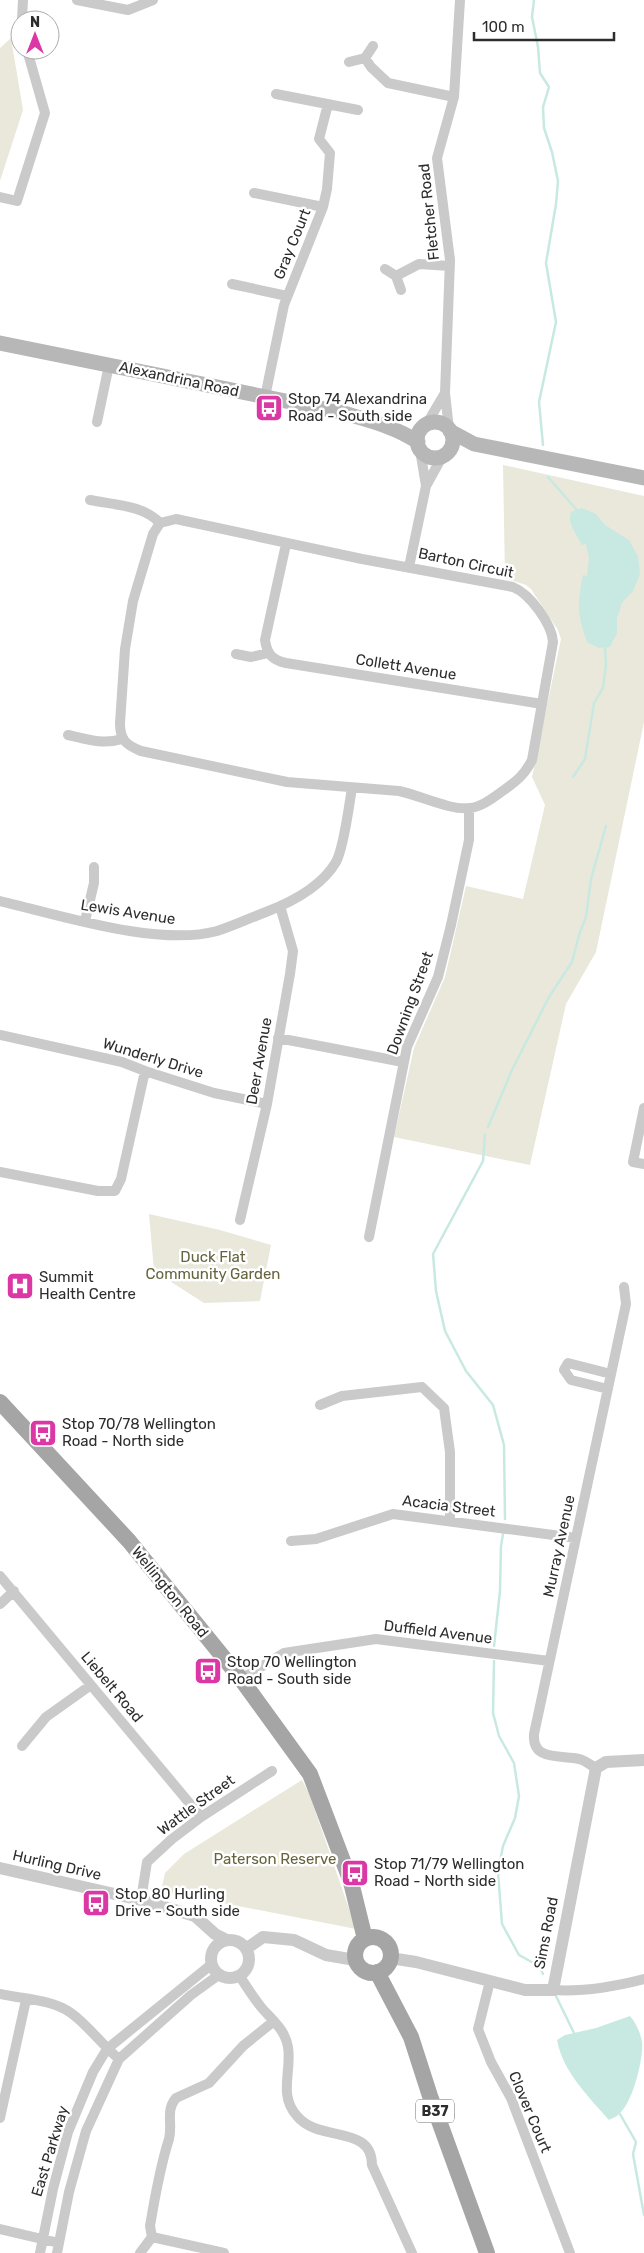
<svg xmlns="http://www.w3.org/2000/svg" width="644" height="2253" font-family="Rubik,sans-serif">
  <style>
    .green { fill: #eae8db }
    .water { fill: #c8e9e2 }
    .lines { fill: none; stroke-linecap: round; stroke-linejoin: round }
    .stream { stroke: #c8e9e2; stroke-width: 2.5 }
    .minor { stroke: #cacaca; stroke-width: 10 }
    .tertiary { stroke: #cacaca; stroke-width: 12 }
    .secondary { stroke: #b7b7b7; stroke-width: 15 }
    .primary { stroke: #a5a5a5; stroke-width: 16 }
    .labels { text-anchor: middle; stroke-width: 5; stroke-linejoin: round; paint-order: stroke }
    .shield { fill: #fff; stroke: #6c6c6c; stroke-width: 1 }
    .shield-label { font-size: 14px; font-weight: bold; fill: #2d2d2d }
    .street-label { font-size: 15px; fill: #2d2d2d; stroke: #fff }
    .poi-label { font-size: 15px; fill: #2d2d2d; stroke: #fff; text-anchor: start }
    .park-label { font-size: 15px; fill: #66633d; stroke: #fff }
  </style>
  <rect width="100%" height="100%" fill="#fff"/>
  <path class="green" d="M11,38L23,110L0,181V48Z
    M503,465L644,496V722L596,952L566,1004L530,1165L394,1137L414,1048L445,977L466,886L523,899L545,805L532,777L561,639L558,630L531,589L526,585L505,578Z
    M149,1214L220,1230L271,1245L260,1301L204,1303L154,1271Z
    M302,1780L310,1796L356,1929L161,1891L165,1873L184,1854Z"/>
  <path class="water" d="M582,508L596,514L605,525L629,540L638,556L640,574L633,591L622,603L617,618V633L610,647L599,648L587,642C577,614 577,604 583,575L587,576L589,558L586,544L582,545C576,533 567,524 571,512Z
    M630,2016C636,2023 640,2032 642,2041C644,2057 633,2103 619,2114C617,2117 612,2118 609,2120C588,2096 563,2072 557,2040L565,2035L596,2028Z"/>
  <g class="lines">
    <path class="stream" d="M534,0L532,17L538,47L540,73L549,87L543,107L544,128L552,152L558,181L556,204L546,263L556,322L539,402L543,445
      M548,477L576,509
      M573,777L585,759L594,703L603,688L606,664L605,647
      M488,1127L512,1070L549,997L572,962L579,935L586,917L591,879L606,826
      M485,1134L483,1161L433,1254L436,1291L445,1331L466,1371L493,1405L504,1445L505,1519
      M494,1646L500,1591L501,1546L503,1534
      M494,1661L493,1713L499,1736L514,1763L519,1796L515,1818L503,1846L498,1872L502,1924L519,1955L539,1966L543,1974
      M555,1994L574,2033
      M620,2114L636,2142L633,2154L644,2215"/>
    <path class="minor" d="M77,0L128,10L153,0
      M22,20L23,0
      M365,58L371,67L388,83L454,97
      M349,62L365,58L373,46
      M276,94L358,110
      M254,193L323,207
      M0,197L17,201L45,113L27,50
      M385,269L396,276L401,290
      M396,276L419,264L450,266
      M232,284L287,296
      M265,397L284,305L323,207L327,189L330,153L319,139L328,104
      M97,422L109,365
      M426,425L445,393
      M449,429L445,393L450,260L437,158L454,97L460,0
      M420,450L426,486
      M90,500C114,505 143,505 160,523
      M176,519L362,559L513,587C530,594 552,624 553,642L532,760C525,774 517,781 504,790C494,797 482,807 470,808C451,811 419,795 399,791L287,782L141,751C126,745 120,740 120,723L125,649L133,601L153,534L160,523Z
      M286,544L265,640C267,654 272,660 286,663L542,704
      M409,567L426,486L442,457
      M236,654L251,657L268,653
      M68,735C86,739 103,745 122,739
      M0,901C60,915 158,947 217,931C233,926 250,918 266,912C292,902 322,886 336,862C344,848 349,805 352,788
      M85,921L94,883V867
      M0,1035L122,1062L145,1071L214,1093L267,1104
      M278,1038L403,1062
      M644,1108L633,1162L644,1164
      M0,1172L98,1191H115L121,1179L145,1071
      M240,1220L267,1104L290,974L293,951L280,906
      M369,1237L407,1047L438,977L451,925L469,840V809
      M608,1389L571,1380L564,1370L568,1363L611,1374
      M320,1405L342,1396L422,1387L444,1408L450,1452V1521
      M291,1541L316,1539L393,1514L576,1538
      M0,1576L201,1817
      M0,1604L14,1591
      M241,1679L284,1653L376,1639L549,1661
      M22,1746L46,1717L91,1685
      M596,1768C590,1765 585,1760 579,1759C560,1755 532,1761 534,1734L626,1304L624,1287
      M141,1900L147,1862L172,1839L201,1817L272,1771
      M239,1975C246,1986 253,1997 261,2007C271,2019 285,2029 288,2047C292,2071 278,2095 297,2116C319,2143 372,2124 372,2165L412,2253
      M490,1981L478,2029L491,2062L511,2098L570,2253
      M553,1990C584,1992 613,1987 644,1979
      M0,1994C22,1999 52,1999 71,2013C88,2025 102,2045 119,2059
      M0,2118L26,2000
      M0,2229L59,2243
      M40,2253L53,2189L68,2132L93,2072L107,2049L212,1964
      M57,2253L69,2192L86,2131L119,2059L191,1995L220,1974
      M140,2253L152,2237
      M224,2253L152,2237L150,2226C155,2196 160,2167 169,2139C173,2124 165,2111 176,2098L209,2083L243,2046L274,2021"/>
    <path class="tertiary" d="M0,1868L141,1900L195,1916L215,1934L227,1940
      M211 1959a19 19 0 1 1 38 0a19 19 0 1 1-38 0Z
      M246,1949L263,1937L294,1940L326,1955L355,1960
      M390,1958L416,1962L525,1990H553L596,1768L606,1762L644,1760"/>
    <path class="secondary" d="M0,343L340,412C367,420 394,426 418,442
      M417 440a18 18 0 1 1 36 0a18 18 0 1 1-36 0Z
      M450,431L474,444L644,478"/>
    <path class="primary" d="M0,1402L129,1541L241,1679L310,1774L351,1882L365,1939
      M355 1955a18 18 0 1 1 36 0a18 18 0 1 1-36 0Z
      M377,1972L411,2037L430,2096L487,2253"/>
  </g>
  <defs>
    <g id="bus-square" transform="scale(1.4375)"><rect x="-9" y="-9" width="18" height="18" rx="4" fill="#db38a6" stroke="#fff"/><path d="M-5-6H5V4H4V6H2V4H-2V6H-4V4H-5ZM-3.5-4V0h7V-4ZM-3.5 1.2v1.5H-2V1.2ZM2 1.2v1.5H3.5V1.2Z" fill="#fff"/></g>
    <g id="hospital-square" transform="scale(1.4375)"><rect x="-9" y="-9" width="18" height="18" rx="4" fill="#db38a6" stroke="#fff"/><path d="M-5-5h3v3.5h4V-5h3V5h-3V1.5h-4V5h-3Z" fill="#fff"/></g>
  </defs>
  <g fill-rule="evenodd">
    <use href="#bus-square" x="269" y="408"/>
    <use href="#hospital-square" x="20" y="1286"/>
    <use href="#bus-square" x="43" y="1433"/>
    <use href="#bus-square" x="208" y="1671"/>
    <use href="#bus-square" x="355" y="1873"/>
    <use href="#bus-square" x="96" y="1903"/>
  </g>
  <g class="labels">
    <rect class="shield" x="416" y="2099.5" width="38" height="23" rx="4"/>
    <g class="shield-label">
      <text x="435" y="2116">B37</text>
    </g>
    <g class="street-label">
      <text transform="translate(429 212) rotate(-96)" y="5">Fletcher Road</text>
      <text transform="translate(292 244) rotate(-68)" y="5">Gray Court</text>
      <text transform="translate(179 379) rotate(12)" y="5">Alexandrina Road</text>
      <text transform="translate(466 563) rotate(12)" y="5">Barton Circuit</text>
      <text transform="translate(406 667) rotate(9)" y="5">Collett Avenue</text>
      <text transform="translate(128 912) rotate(9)" y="5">Lewis Avenue</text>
      <text transform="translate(410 1003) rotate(-70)" y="5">Downing Street</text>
      <text transform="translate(153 1058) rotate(17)" y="5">Wunderly Drive</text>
      <text transform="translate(259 1061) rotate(-80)" y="5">Deer Avenue</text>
      <text transform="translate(449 1506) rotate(7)" y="5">Acacia Street</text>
      <text transform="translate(559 1546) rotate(-78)" y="5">Murray Avenue</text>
      <text transform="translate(170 1592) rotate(51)" y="5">Wellington Road</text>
      <text transform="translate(438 1632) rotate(7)" y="5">Duffield Avenue</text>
      <text transform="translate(112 1687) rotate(50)" y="5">Liebelt Road</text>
      <text transform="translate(196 1805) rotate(-36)" y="5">Wattle Street</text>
      <text transform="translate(57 1865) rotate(13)" y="5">Hurling Drive</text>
      <text transform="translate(546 1933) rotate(-79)" y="5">Sims Road</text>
      <text transform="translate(530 2112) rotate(67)" y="5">Clover Court</text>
      <text transform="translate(50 2151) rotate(-73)" y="5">East Parkway</text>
    </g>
    <g class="poi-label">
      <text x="288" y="404">Stop 74 Alexandrina<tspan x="288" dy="17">Road - South side</tspan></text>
      <text x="39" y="1282">Summit<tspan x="39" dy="17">Health Centre</tspan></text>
      <text x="62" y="1429">Stop 70/78 Wellington<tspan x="62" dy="17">Road - North side</tspan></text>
      <text x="227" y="1667">Stop 70 Wellington<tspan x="227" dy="17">Road - South side</tspan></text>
      <text x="374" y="1869">Stop 71/79 Wellington<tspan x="374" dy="17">Road - North side</tspan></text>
      <text x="115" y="1899">Stop 80 Hurling<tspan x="115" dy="17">Drive - South side</tspan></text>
    </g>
    <g class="park-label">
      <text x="213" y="1262">Duck Flat<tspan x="213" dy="17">Community Garden</tspan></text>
      <text x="275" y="1864">Paterson Reserve</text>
    </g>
  </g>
  <g transform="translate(35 35)"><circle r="24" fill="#ffffff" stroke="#ababab"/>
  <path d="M0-4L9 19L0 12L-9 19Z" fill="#db38a6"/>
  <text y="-8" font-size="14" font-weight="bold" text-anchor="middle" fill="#2d2d2d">N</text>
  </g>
  <path d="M474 32v8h140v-8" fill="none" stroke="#2d2d2d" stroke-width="2.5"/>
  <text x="482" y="32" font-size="15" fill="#2d2d2d" stroke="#ffffff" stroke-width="4" paint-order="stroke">100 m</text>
</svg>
